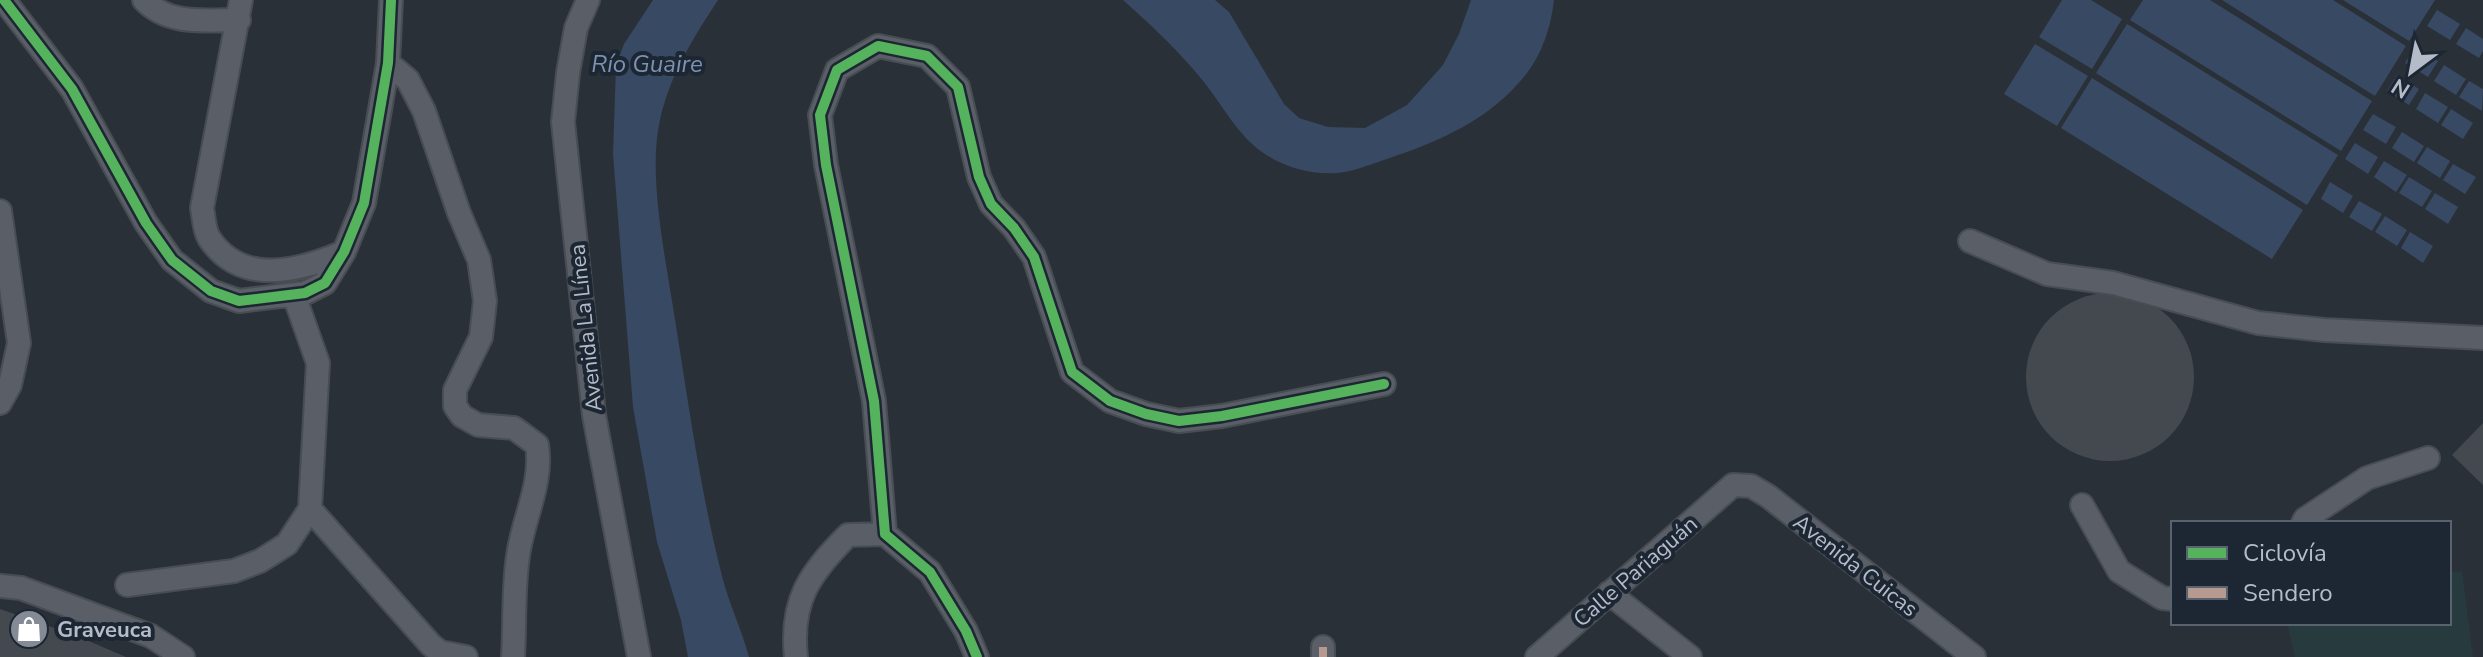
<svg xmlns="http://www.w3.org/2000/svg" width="2483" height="657" font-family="'Nunito Sans',sans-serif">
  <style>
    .green { fill: #273a3e }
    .water { fill: #384963 }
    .building { fill: #444950 }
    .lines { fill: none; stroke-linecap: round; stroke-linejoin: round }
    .minor-casing { stroke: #484c53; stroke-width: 26 }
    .minor { stroke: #5a5e66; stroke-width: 22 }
    .quiet { stroke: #b69a8f; stroke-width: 8; stroke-dasharray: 16 8; stroke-linecap: butt }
    .cycleway-casing { stroke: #1d2633; stroke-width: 15 }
    .cycleway { stroke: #56b35d; stroke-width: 10 }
    .labels { text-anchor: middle; stroke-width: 8; stroke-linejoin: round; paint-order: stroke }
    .street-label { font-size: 22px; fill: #b4bcc9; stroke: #1d2633 }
    .poi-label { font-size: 22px; font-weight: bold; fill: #b4bcc9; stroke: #1d2633; text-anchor: start }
    .water-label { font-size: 24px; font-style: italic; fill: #7c92b1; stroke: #1d2633 }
  </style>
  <rect width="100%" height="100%" fill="#2a3038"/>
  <path class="green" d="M2462,571L2473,657H2295L2287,623H2449V573Z"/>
  <path class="water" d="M653,0H718C692,40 668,78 659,125C649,175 664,251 672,301C687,392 699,486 722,576C729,604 742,630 749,657H688L681,620L657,542L633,407L613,154L616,65L624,44Z
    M1123,0H1215L1229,12L1284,104L1299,118L1328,127L1365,128L1407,105L1443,65L1459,34L1471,0H1554C1551,26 1543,52 1527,73C1491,120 1438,142 1384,160C1369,165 1352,172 1337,173C1312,175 1283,167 1262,152C1238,135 1222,105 1204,82C1180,52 1152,26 1123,0Z
    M2062,0H2091L2122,19L2092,69L2039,37Z
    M2143,0H2210L2372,101L2341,151L2130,20Z
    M2222,0H2333L2406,46L2375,96Z
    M2343,0H2435L2409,41Z
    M2437,10L2460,24L2450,40L2427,26Z
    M2127,24L2338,155L2307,205L2096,73Z
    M2466,28L2483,39V51L2479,58L2456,44Z
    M2035,44L2088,76L2057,126L2004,94Z
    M2415,47L2438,61L2428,77L2405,63Z
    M2444,65L2466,79L2456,95L2434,81Z
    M2397,75L2419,89L2409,105L2387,91Z
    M2092,78L2303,210L2272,259L2061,128Z
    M2469,81L2483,89L2482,111L2459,97Z
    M2425,93L2448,107L2438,123L2416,109Z
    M2451,109L2473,123L2463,139L2441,125Z
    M2373,114L2396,127L2386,144L2363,130Z
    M2402,132L2424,146L2414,162L2392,148Z
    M2355,143L2378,157L2368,174L2345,159Z
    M2427,147L2450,161L2440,178L2417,163Z
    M2384,161L2407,175L2396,192L2374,177Z
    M2453,164L2476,177L2465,194L2443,180Z
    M2409,177L2432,191L2422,207L2399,193Z
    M2330,182L2353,196L2343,213L2321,199Z
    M2435,193L2458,207L2448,224L2425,209Z
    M2359,201L2382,214L2372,231L2349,217Z
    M2385,216L2407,230L2397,246L2375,232Z
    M2410,232L2433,246L2423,263L2401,248Z"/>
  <path class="building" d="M2026 377a84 84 0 1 1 168 0a84 84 0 1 1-168 0Z
    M2483,423V485L2452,455Z
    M0,609L77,636L126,657H0Z"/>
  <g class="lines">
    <g class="minor-casing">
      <path id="minor" d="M4,0L72,89L146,223L172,260L211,291L239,301L305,293L325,283L344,252L364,203L388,63L391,0
        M144,0C169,26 206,20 239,20
        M241,0L202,208C204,218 204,230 209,238C241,287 300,271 344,252
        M588,0L576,28L568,73L563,122L594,415L639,657
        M388,63L408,80L424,111L459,213L479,260L485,301L481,337L455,390V406L462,416L478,425L514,428L537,445C543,484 523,518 518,556C513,589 515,624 513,657
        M0,211L19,343L10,385L0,403
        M1970,241L2047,274L2113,283L2258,323L2324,330L2483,338
        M2082,505L2119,571L2162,598L2173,599
        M310,509L431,645L440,652L466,657
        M2303,523L2305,519L2367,478L2428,458
        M127,585L234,571L260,561L287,544L310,509L318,363L294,295
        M0,586L21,588L151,636L183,657
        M1609,593L1690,657
        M796,657C790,600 810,573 848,535L885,534
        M977,657L966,631L930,572L885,534L874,401L826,165L820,115L837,70L878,46L927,56L958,87L979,177L991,204L1014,228L1034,257L1072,372L1110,401L1146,414L1179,421L1222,416L1384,384
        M1323,657V647
        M1537,657L1733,485L1751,486L1768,496L1974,657"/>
    </g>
    <use href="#minor" class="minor"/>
    <path class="quiet" d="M1323,657V647"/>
    <g class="cycleway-casing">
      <path id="cycleway" d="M4,0L72,89L146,223L172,260L211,291L239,301L305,293L325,283L344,252L364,203L388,63L391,0
        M977,657L966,631L930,572L885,534L874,401L826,165L820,115L837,70L878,46L927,56L958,87L979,177L991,204L1014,228L1034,257L1072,372L1110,401L1146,414L1179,421L1222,416L1384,384"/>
    </g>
    <use href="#cycleway" class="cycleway"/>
  </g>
  <defs>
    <g id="shop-disc" transform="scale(2)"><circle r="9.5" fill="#848b96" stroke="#1d2633"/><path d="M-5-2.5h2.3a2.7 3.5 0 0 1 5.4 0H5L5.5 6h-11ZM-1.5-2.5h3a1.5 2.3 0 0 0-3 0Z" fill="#fff"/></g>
  </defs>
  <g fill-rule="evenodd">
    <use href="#shop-disc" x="29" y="629"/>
  </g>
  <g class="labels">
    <g class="street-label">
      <text transform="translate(585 328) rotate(-96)" y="8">Avenida La Línea</text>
      <text transform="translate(1856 565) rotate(38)" y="8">Avenida Cuicas</text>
      <text transform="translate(1635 571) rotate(-41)" y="8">Calle Pariaguán</text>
    </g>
    <g class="poi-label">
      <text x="57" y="637">Graveuca</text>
    </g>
    <g class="water-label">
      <text x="647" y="72">Río Guaire</text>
    </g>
  </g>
  <rect x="2171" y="521" width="280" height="104" fill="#1d2633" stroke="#59626f" stroke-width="2"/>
  <rect x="2187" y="547" width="40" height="12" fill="#56b35d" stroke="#59626f" stroke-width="2"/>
  <text x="2243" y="561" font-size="24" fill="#b4bcc9">Ciclovía</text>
  <rect x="2187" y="587" width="40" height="12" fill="#b69a8f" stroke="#59626f" stroke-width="2"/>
  <text x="2243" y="601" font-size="24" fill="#b4bcc9">Sendero</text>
  <g transform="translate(2411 72) rotate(212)" stroke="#1d2633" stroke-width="6" paint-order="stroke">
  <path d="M0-6L14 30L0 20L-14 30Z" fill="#b4bcc9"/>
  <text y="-12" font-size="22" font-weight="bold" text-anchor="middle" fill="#b4bcc9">N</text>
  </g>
</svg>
